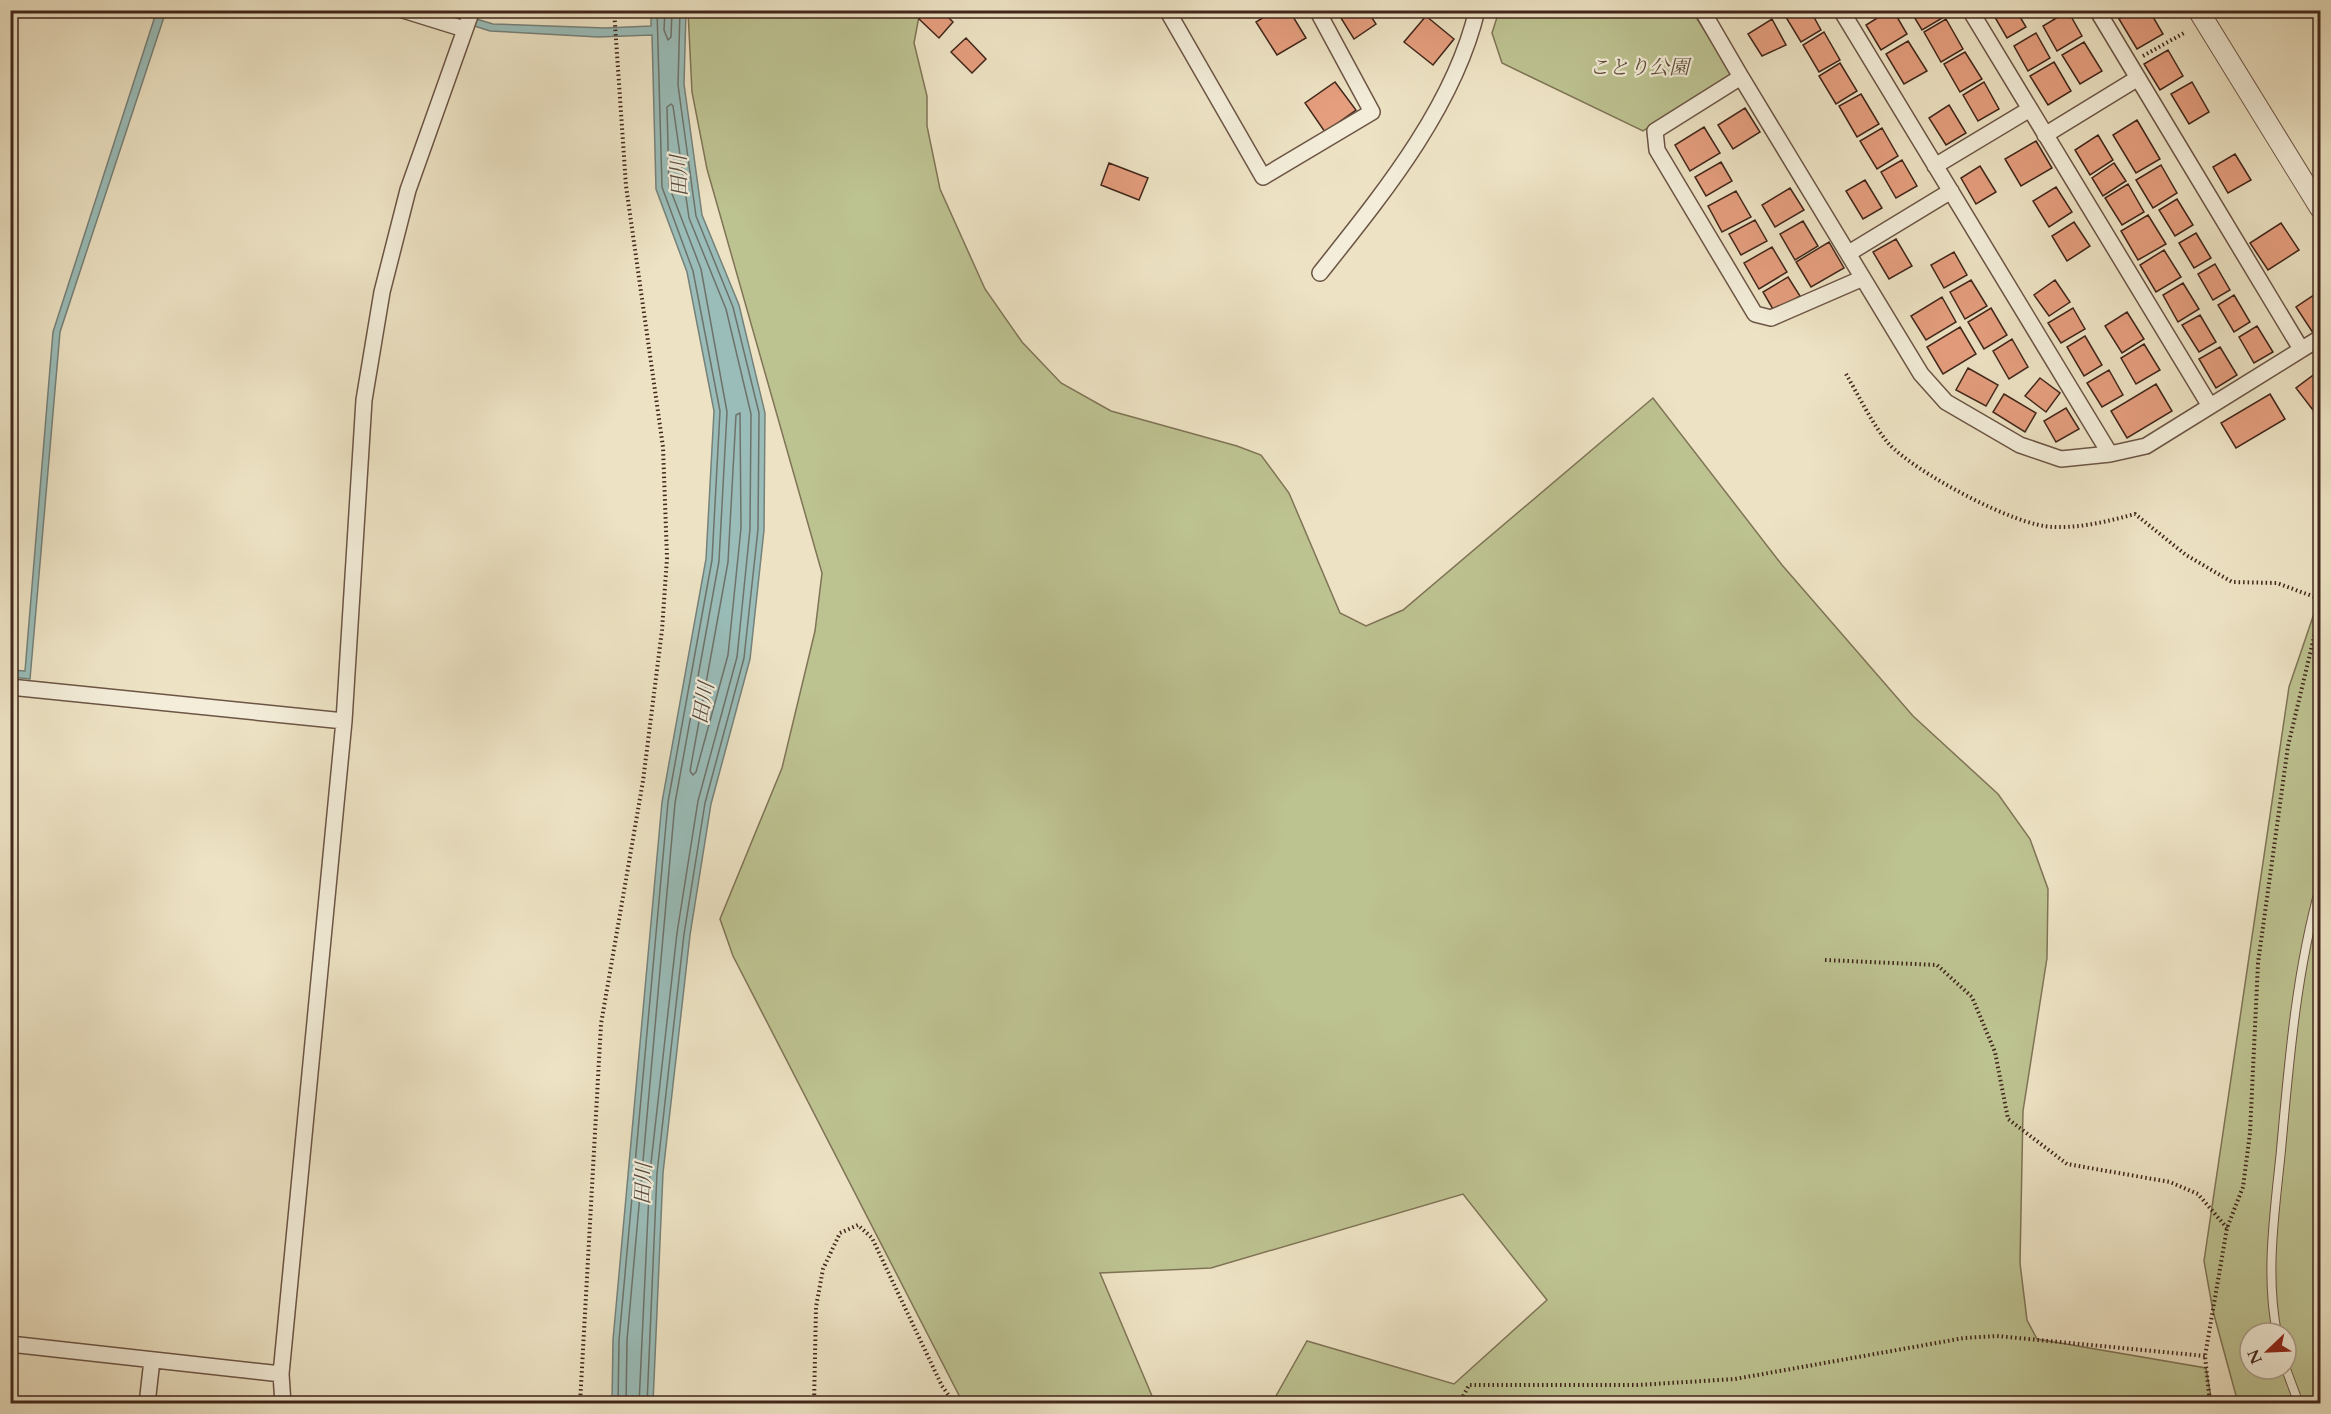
<svg xmlns="http://www.w3.org/2000/svg" width="2331" height="1414" font-family="Cardo,'Noto Serif JP',serif">
  <style>
    .green { fill: #bdc291; stroke: #7f7456; stroke-width: 1.5; fill-rule: evenodd }
    .water { fill: #9abdb9; stroke: #76817a; stroke-width: 1.5 }
    .lines { fill: none; stroke-linecap: round; stroke-linejoin: round }
    .shore { stroke: #6e726a; stroke-width: 1.5 }
    .building { fill: #e59e7e; stroke: #41261b; stroke-width: 1.5 }
    .service-casing { stroke: #6c5545; stroke-width: 10 }
    .minor-casing { stroke: #6c5545; stroke-width: 18 }
    .tertiary-casing { stroke: #6c5545; stroke-width: 22 }
    .path { stroke: #41261b; stroke-width: 4; stroke-dasharray: 1.5 3; stroke-linecap: butt }
    .service { stroke: #f3edd9; stroke-width: 8 }
    .minor { stroke: #f3edd9; stroke-width: 15 }
    .tertiary { stroke: #f3edd9; stroke-width: 20 }
    .labels { text-anchor: middle; stroke-width: 4.5; stroke-linejoin: round; paint-order: stroke }
    .park-label { font-size: 20px; font-style: italic; fill: #604d38; stroke: #f3edd9 }
    .water-label { font-size: 21px; font-style: italic; fill: #574c42; stroke: #f3edd9 }
  </style>
  <rect width="100%" height="100%" fill="#ede3c4"/>
  <filter id="stains"><feTurbulence type="fractalNoise" baseFrequency=".00333" numOctaves="4"/><feColorMatrix values="0 0 0 0 .2 0 0 0 0 .09 0 0 0 0 .02 0 0 0 .5 -.17"/></filter>
  <radialGradient id="worn" r=".72"><stop offset=".6" stop-color="#630" stop-opacity="0"/><stop offset="1" stop-color="#630" stop-opacity=".3"/></radialGradient>
  <path class="green" d="M688,11H920L914,43L927,96V126L940,189L985,289L1022,342L1061,383L1111,411L1237,446L1261,455L1289,493L1340,613L1366,626L1403,610L1653,398L1782,565L1913,716L1998,794L2030,839L2048,889L2047,958L2023,1111L2020,1263L2027,1320L2037,1339L2206,1368L2212,1403H1272L1307,1341L1454,1384L1547,1300L1463,1194L1211,1268L1100,1273L1155,1403H963L733,956L720,919L782,768L815,631L822,573L707,169L692,92Z
    M1499,11H1692L1733,75L1643,131L1502,63L1492,33Z
    M2320,596V1403H2238L2213,1311L2204,1261L2289,687ZM2250,1333H2286V1369H2250Z"/>
  <path class="water" d="M157,10L166,11L60,332L30,679L11,677V670L25,671L53,332Z
    M427,11H450L493,24L605,28L651,26V11H686L684,84L702,215L739,305L765,413L764,530L750,659L711,804L690,935L663,1173L653,1403H612L613,1340L662,802L706,559L714,411L687,272L656,189L652,35L598,37L490,31Z"/>
  <g class="lines">
    <path class="shore" d="M665,10L664,30L668,40L671,37L672,10
      M740,413L741,528L728,655L696,772L693,775L690,771L728,562L736,415Z
      M618,1404L619,1340L668,802L712,560L720,411L693,271L662,187L657,10
      M626,1404L627,1340L675,803L719,561L727,412L701,269L669,186L667,107L671,104L673,106L689,218L726,309L751,414L750,529L737,657L698,801L677,933L650,1172L639,1404
      M647,1404L657,1173L684,934L705,803L744,658L758,529L759,413L733,307L696,216L678,85L680,10"/>
  </g>
  <path class="building" d="M927,10H941L953,22L939,38L919,19Z
    M1275,10H1289L1306,38L1277,55L1256,22Z
    M1336,10H1367L1376,24L1354,39Z
    M1790,10H1810L1821,30L1801,42L1784,14Z
    M1890,10H1893L1907,34L1881,50L1866,25Z
    M1910,10H1940L1944,17L1922,30Z
    M1998,10H2016L2026,27L2007,38L1993,14Z
    M2114,10H2134L2119,19Z
    M2134,10H2149L2163,34L2137,49L2119,19Z
    M2068,11L2082,36L2057,51L2043,26Z
    M1426,16L1454,39L1433,65L1404,42Z
    M1772,19L1786,45L1762,56L1748,34Z
    M1946,19L1963,49L1941,62L1924,32Z
    M1824,32L1840,60L1819,72L1803,45Z
    M2036,33L2050,58L2028,71L2014,46Z
    M966,38L986,59L972,73L951,52Z
    M1908,41L1927,71L1904,84L1886,54Z
    M2084,42L2102,71L2080,84L2062,55Z
    M2168,50L2183,76L2160,90L2144,64Z
    M1965,52L1982,79L1960,92L1944,64Z
    M2054,62L2071,91L2048,105L2030,76Z
    M1840,63L1857,91L1836,104L1819,76Z
    M1335,82L1356,110L1325,132L1305,103Z
    M1984,82L1999,109L1978,121L1963,95Z
    M2192,82L2209,112L2189,124L2171,94Z
    M1861,94L1879,124L1857,137L1839,106Z
    M1949,105L1966,133L1946,145L1929,118Z
    M1745,108L1760,132L1733,149L1718,125Z
    M2137,120L2160,159L2136,173L2113,135Z
    M1704,127L1720,153L1690,171L1675,145Z
    M1882,128L1898,156L1877,169L1860,141Z
    M2098,135L2113,160L2090,175L2075,150Z
    M2036,141L2052,168L2021,186L2005,159Z
    M2235,154L2251,180L2228,193L2213,167Z
    M1902,160L1917,186L1896,198L1881,172Z
    M1721,162L1732,181L1706,196L1695,177Z
    M1109,163L1148,178L1139,200L1101,185Z
    M2114,163L2126,181L2103,196L2092,178Z
    M2161,165L2177,193L2153,208L2136,180Z
    M1980,166L1996,192L1976,204L1961,178Z
    M1865,180L1882,208L1863,219L1846,191Z
    M2128,184L2144,212L2122,225L2105,198Z
    M2056,187L2072,212L2049,227L2033,201Z
    M1790,188L1804,210L1775,227L1762,205Z
    M1736,191L1751,217L1722,232L1708,206Z
    M2177,199L2193,225L2175,236L2159,210Z
    M2148,215L2166,244L2138,260L2121,231Z
    M1755,220L1767,241L1741,255L1729,234Z
    M1803,221L1818,246L1795,260L1780,234Z
    M2074,222L2090,246L2067,261L2052,236Z
    M2281,223L2299,250L2268,270L2250,243Z
    M2196,233L2211,258L2194,268L2179,243Z
    M1896,239L1912,266L1889,279L1873,252Z
    M1829,242L1844,268L1811,287L1796,262Z
    M1772,247L1787,272L1759,289L1744,263Z
    M2164,250L2181,277L2156,292L2140,265Z
    M1954,252L1967,275L1944,288L1931,265Z
    M2215,264L2230,290L2213,300L2198,274Z
    M1788,277L1800,296L1774,311L1763,292Z
    M1971,280L1987,306L1965,319L1950,292Z
    M2055,280L2070,302L2049,316L2034,295Z
    M2183,283L2199,309L2178,322L2163,295Z
    M2320,291V332L2315,336L2296,307Z
    M2234,295L2250,322L2234,332L2218,305Z
    M1942,297L1956,322L1926,340L1911,316Z
    M1991,308L2007,335L1984,349L1968,322Z
    M2073,308L2085,329L2061,343L2048,323Z
    M2127,312L2144,339L2122,353L2105,326Z
    M2200,315L2216,342L2199,352L2182,325Z
    M2257,326L2273,352L2254,363L2239,337Z
    M1960,327L1976,354L1943,374L1927,347Z
    M2085,336L2102,365L2084,376L2067,347Z
    M2012,339L2028,367L2009,379L1993,351Z
    M2144,344L2160,370L2136,384L2121,358Z
    M2220,347L2237,375L2216,388L2199,359Z
    M1968,368L1998,385L1986,406L1956,390Z
    M2109,370L2123,395L2102,407L2087,383Z
    M2320,370V411L2316,414L2296,388Z
    M2040,378L2060,393L2046,412L2025,396Z
    M2156,384L2172,411L2127,438L2111,411Z
    M2004,394L2036,413L2025,432L1993,412Z
    M2270,394L2285,419L2236,448L2221,423Z
    M2066,408L2079,429L2056,442L2044,421Z"/>
  <g class="lines">
    <g class="service-casing">
      <path id="service" d="M2277,1333C2265,1273 2275,1211 2281,1150C2289,1062 2296,973 2320,887
        M2286,1369L2299,1404"/>
    </g>
    <g class="minor-casing">
      <path id="minor" d="M403,10L464,29
        M1167,10L1263,177L1372,112L1317,10
        M1702,10L1741,77L1655,131L1657,150L1755,314L1771,318L1863,278
        M1841,10L2110,454
        M1970,10L2210,406
        M2097,10L2301,349
        M1741,77L1921,374L1946,402L2020,445L2061,459L2110,454L2146,446L2320,338
        M2045,135L2138,78
        M1935,166L2030,109
        M1849,253L1951,191
        M1320,273C1381,196 1454,108 1477,10
        M10,687L344,721
        M10,1344L281,1374
        M147,1404L152,1360
        M283,1404L281,1374L344,721L364,400L382,292L408,190L472,10"/>
    </g>
    <g class="tertiary-casing">
      <path id="tertiary" d="M2198,10L2320,208"/>
    </g>
    <path class="path" d="M2143,56L2184,33
      M1846,374C1859,396 1872,424 1889,444C1915,472 2016,527 2054,527C2082,528 2109,521 2135,514L2186,555L2232,582L2277,583L2320,599
      M1825,960L1937,965L1972,997L1995,1052L2008,1119L2067,1164L2170,1182L2198,1194L2227,1228
      M580,1404L601,1024L643,781L662,630L667,558L663,447L626,186L614,10
      M814,1404L816,1307L823,1269L840,1233L858,1225L872,1238L942,1386L955,1404
      M1459,1404L1469,1385H1638L1735,1379L1964,1338L1997,1336L2205,1356
      M2210,1404L2205,1356L2227,1228L2243,1187L2250,1133L2258,963L2288,746L2320,612"/>
    <use href="#service" class="service"/>
    <use href="#minor" class="minor"/>
    <use href="#tertiary" class="tertiary"/>
  </g>
  <g class="labels">
    <g class="park-label">
      <text x="1639" y="74">ことり公園</text>
    </g>
    <g class="water-label">
      <text transform="translate(679 176) rotate(-92)" y="7">田川</text>
      <text transform="translate(703 703) rotate(-80)" y="7">田川</text>
      <text transform="translate(643 1184) rotate(-87)" y="7">田川</text>
    </g>
  </g>
  <rect width="2331" height="1414" fill="none" stroke="#ede3c4" stroke-width="36"/>
  <rect x="12" y="12" width="2307" height="1390" fill="none" stroke="#41261b" stroke-width="3"/>
  <rect x="18" y="18" width="2295" height="1378" fill="none" stroke="#41261b" stroke-width="1.5"/>
  <g transform="translate(2268 1351) rotate(247)"><circle r="28" fill="#f3edd9" stroke="#ac9d8d" stroke-width="1.5"/>
  <path d="M0-4.5L10 22L0 15L-10 22Z" fill="#8f2418"/>
  <text y="-9" font-size="16" font-weight="bold" text-anchor="middle" fill="#41261b">N</text>
  </g>
  <rect width="100%" height="100%" filter="url(#stains)"/>
  <rect width="100%" height="100%" fill="url(#worn)"/>
</svg>
